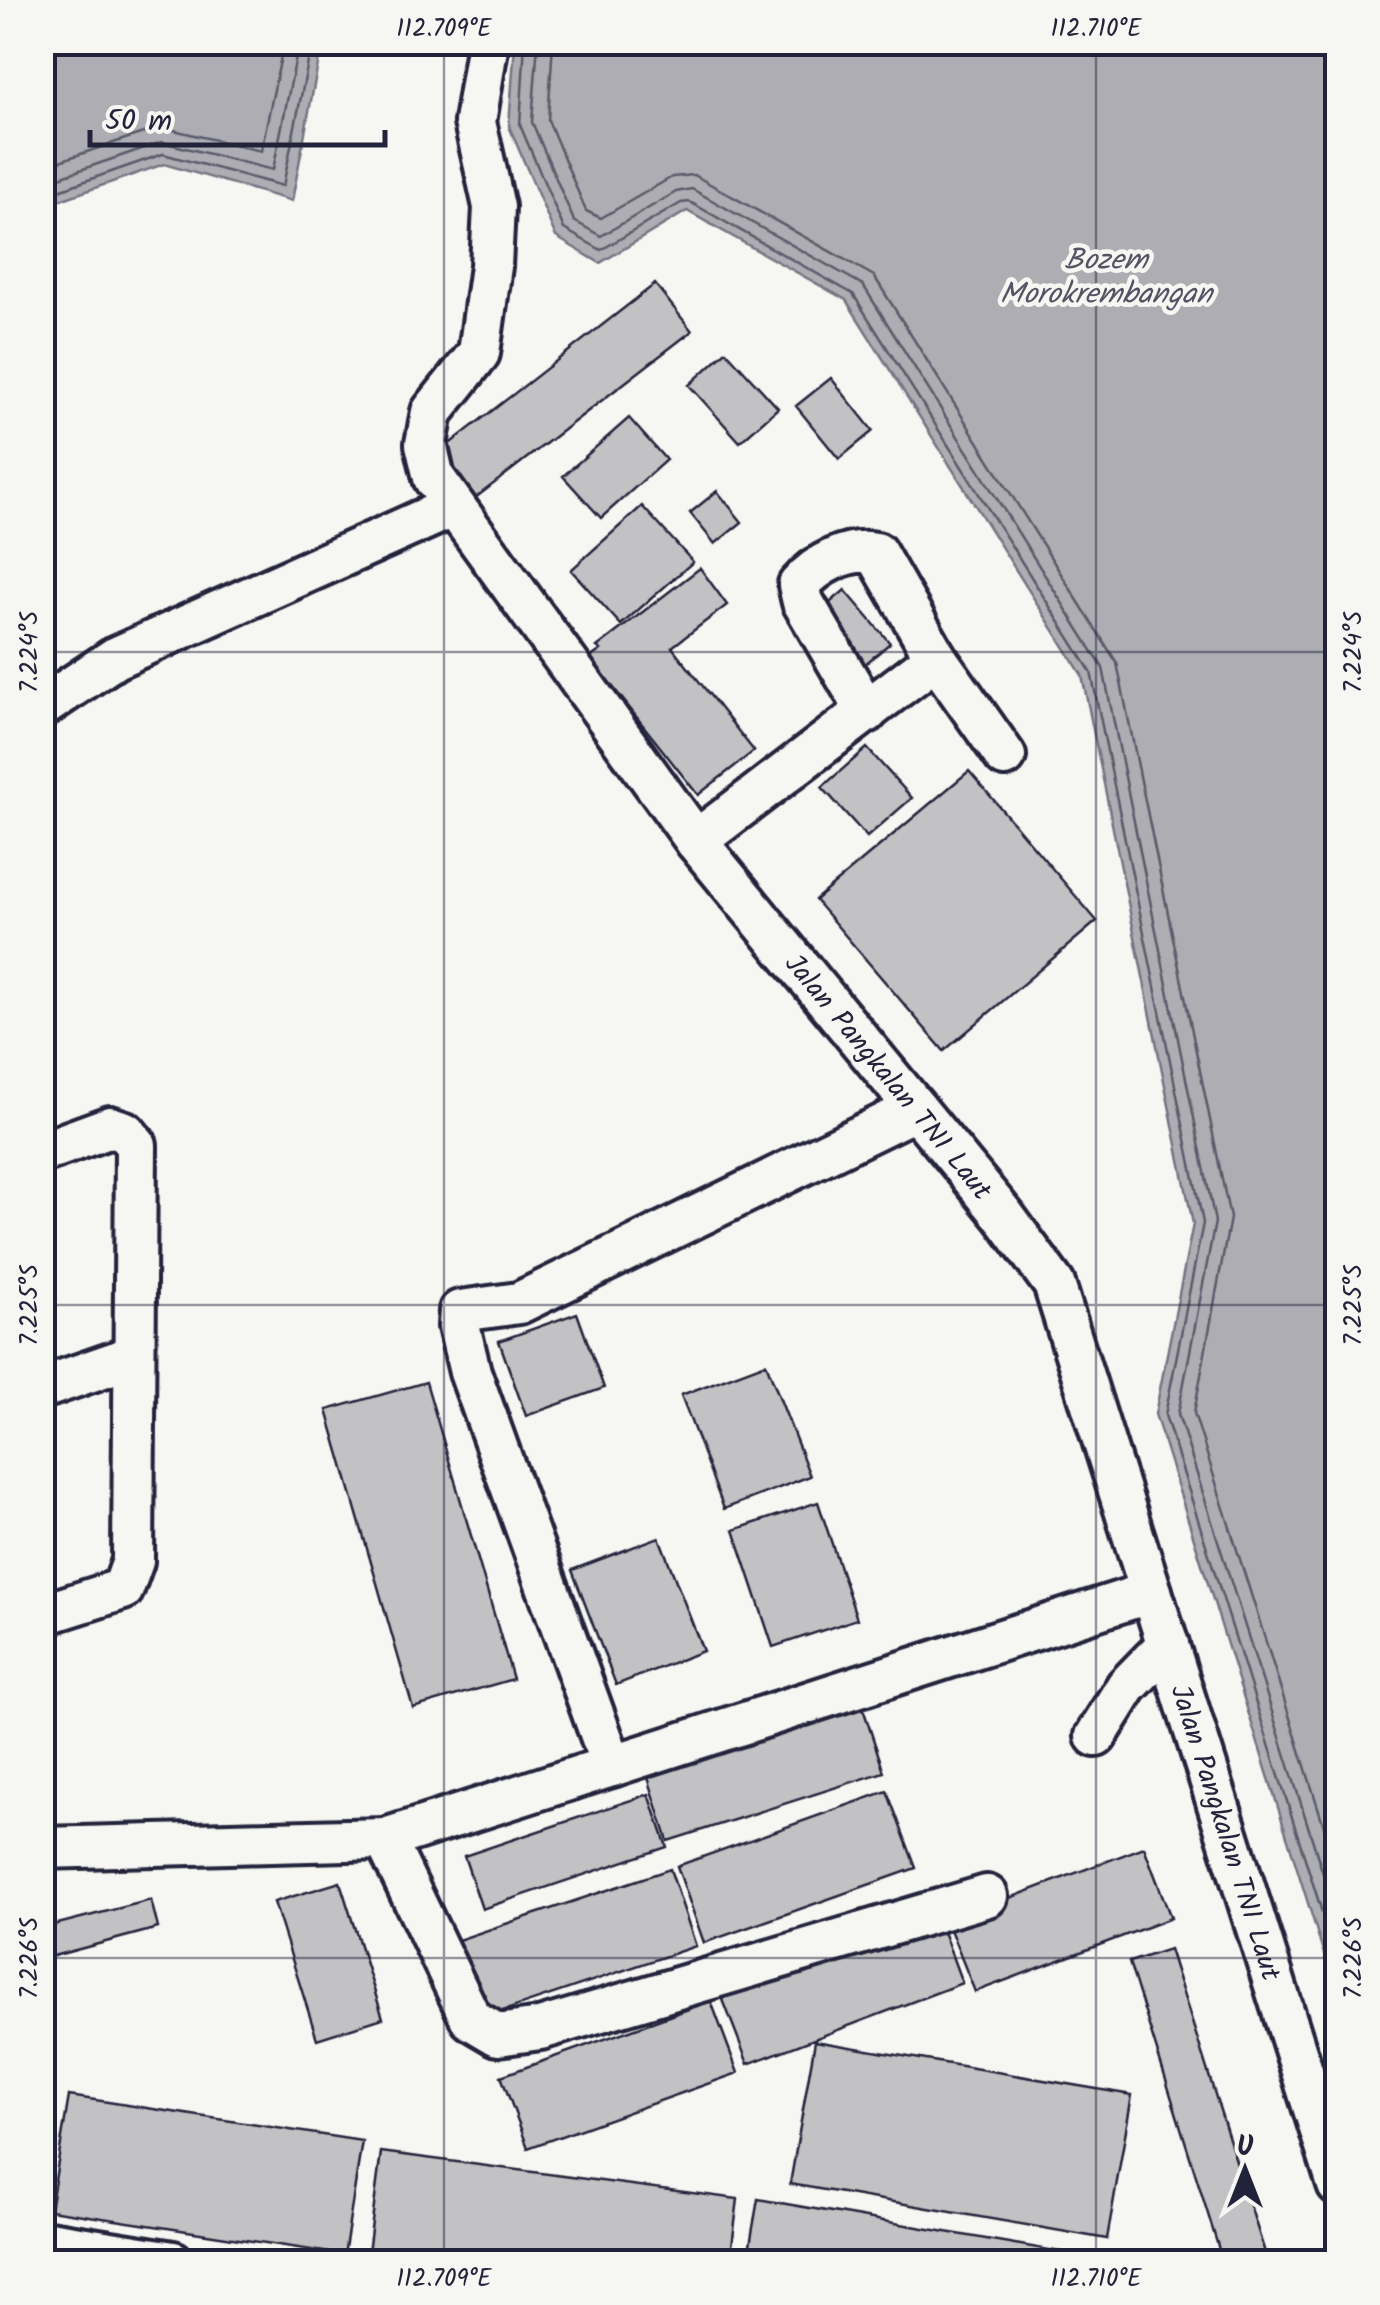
<svg xmlns="http://www.w3.org/2000/svg" width="1380" height="2305" font-family="Kalam,sans-serif">
  <style>
    .water { fill: #adadb3; stroke: #757583; stroke-width: 2.5 }
    .lines { fill: none; stroke-linecap: round; stroke-linejoin: round }
    .shore { stroke: #5a5a6b; stroke-width: 2.5 }
    .building { fill: #c2c2c4; stroke: #22223b; stroke-width: 2.5 }
    .minor-casing { stroke: #22223b; stroke-width: 48 }
    .minor { stroke: #f6f6f2; stroke-width: 40 }
    .ticks { fill: none; stroke: #22223b; stroke-width: 2.5; stroke-opacity: 0.45 }
    .labels { text-anchor: middle; stroke-width: 9; stroke-linejoin: round; paint-order: stroke }
    .street-label { font-size: 28px; fill: #22223b; stroke: #f6f6f2 }
    .water-label { font-size: 30px; font-style: italic; fill: #535365; stroke: #f6f6f2 }
    .neatline { fill: none; stroke: #22223b; stroke-width: 4 }
    .ticks-label { font-size: 25px; text-anchor: middle; fill: #22223b }
  </style>
  <rect width="100%" height="100%" fill="#f6f6f2"/>
  <filter id="ink" filterUnits="userSpaceOnUse"><feTurbulence type="fractalNoise" baseFrequency=".01" numOctaves="2"/><feDisplacementMap in="SourceGraphic" scale="20" xChannelSelector="R" yChannelSelector="G"/><feConvolveMatrix kernelMatrix="1 2 1 2 8 2 1 2 1" color-interpolation-filters="sRGB"/></filter>
  <g filter="url(#ink)">
    <path class="water" d="M42,43H322L292,201L164,164L43,206Z
      M515,43H1337V1996L1155,1414L1193,1224L1082,675L846,300L687,211L600,263L556,237L509,126Z"/>
    <g class="lines">
      <path class="shore" d="M525,42L520,125L564,229L601,250L681,203L690,202L853,294L1091,672L1203,1223L1165,1415L1338,1963
        M538,42L532,122L574,221L601,236L676,192L692,189L863,285L1103,668L1215,1222L1178,1414L1338,1921
        M553,42L548,120L586,211L601,218L672,177L694,175L874,276L1117,663L1230,1218L1194,1413L1338,1871
        M42,167L161,127L261,151L284,42
        M42,183L162,142L273,170L299,42
        M42,196L163,154L283,186L312,42"/>
    </g>
    <path class="building" d="M655,284L692,331L470,502L434,456Z
      M726,351L778,408L740,442L689,385Z
      M831,378L873,431L839,459L796,406Z
      M629,418L666,460L601,518L563,476Z
      M717,491L742,522L715,544L690,513Z
      M642,506L693,562L621,625L571,570Z
      M700,568L727,605L672,647L754,751L698,795L590,658L601,650L597,647Z
      M845,590L890,643L857,671L812,618Z
      M867,748L912,798L867,837L822,787Z
      M969,771L1097,921L944,1051L815,900Z
      M577,1313L604,1388L526,1416L499,1341Z
      M766,1363L810,1476L724,1509L681,1395Z
      M426,1382L513,1679L413,1708L327,1410Z
      M818,1502L857,1619L773,1647L734,1530Z
      M659,1537L703,1651L616,1685L572,1570Z
      M861,1702L884,1772L668,1841L646,1771Z
      M887,1791L916,1868L704,1943L677,1866Z
      M649,1794L667,1847L482,1909L464,1856Z
      M1144,1847L1171,1918L975,1992L947,1922Z
      M670,1869L696,1946L485,2017L458,1940Z
      M340,1882L383,2018L317,2039L274,1902Z
      M151,1900L158,1928L42,1959V1928Z
      M937,1915L962,1983L748,2064L722,1997Z
      M1169,1949L1268,2262H1223L1129,1962Z
      M711,2001L738,2073L528,2148L501,2076Z
      M815,2041L1132,2095L1107,2239L790,2184Z
      M69,2096L362,2141L344,2255L50,2210Z
      M381,2152L738,2199L730,2262H443L368,2253Z
      M758,2199L1078,2255L1076,2262H747Z"/>
    <g class="lines">
      <g class="minor-casing">
        <g id="minor">
          <path id="s1" d="M488,42L475,122L494,207L491,266L479,353L432,412L426,444L434,478L696,841L1004,1216L1054,1284L1338,2185"/>
          <path d="M42,707L115,658L454,506"/>
          <path d="M867,712L803,602L799,585C817,564 848,547 876,553L936,658L1005,756"/>
          <path d="M696,841L936,658"/>
          <path d="M42,1152L110,1127L125,1132L136,1145L133,1561L123,1589L42,1615"/>
          <path d="M42,1388L134,1356"/>
          <path d="M1096,1736L1127,1686L1168,1644"/>
          <path d="M612,1766L470,1372L459,1326L460,1311L519,1303L916,1109"/>
          <path d="M385,1839L471,2019L498,2035L540,2029L987,1896"/>
          <path d="M42,1848L385,1839L1151,1592"/>
          <path d="M42,2241L173,2262"/>
        </g>
      </g>
      <use href="#minor" class="minor"/>
    </g>
  </g>
  <path class="ticks" d="M444,42V2262M1096,42V2262M42,652H1338M42,1305H1338M42,1958H1338"/>
  <g class="labels">
    <g class="street-label">
      <text dy="10" stroke="none"><textPath href="#s1" startOffset="1210">Jalan Pangkalan TNI Laut</textPath></text>
      <text dy="10" stroke="none"><textPath href="#s1" startOffset="2050">Jalan Pangkalan TNI Laut</textPath></text>
    </g>
    <g class="water-label">
      <text x="1106" y="269">Bozem<tspan x="1106" dy="34">Morokrembangan</tspan></text>
    </g>
  </g>
  <rect width="1380" height="2305" fill="none" stroke="#f6f6f2" stroke-width="110"/>
  <g transform="translate(1245 2170)" stroke="#f6f6f2" stroke-width="8" paint-order="stroke">
  <path d="M0-8L18 38L0 25L-18 38Z" fill="#22223b"/>
  <text y="-15" font-size="28" font-weight="bold" text-anchor="middle" fill="#22223b">U</text>
  </g>
  <path d="M90 130v15h295v-15" fill="none" stroke="#22223b" stroke-width="5"/>
  <text x="105" y="130" font-size="30" fill="#22223b" stroke="#f6f6f2" stroke-width="8" paint-order="stroke">50 m</text>
  <rect x="55" y="55" width="1270" height="2195" class="neatline"/>
  <g class="ticks-label">
    <text x="444" y="36">112.709°E</text>
    <text x="1096" y="36">112.710°E</text>
    <text transform="translate(28 652) rotate(-90)" y="9">7.224°S</text>
    <text transform="translate(1352 652) rotate(-90)" y="9">7.224°S</text>
    <text transform="translate(28 1305) rotate(-90)" y="9">7.225°S</text>
    <text transform="translate(1352 1305) rotate(-90)" y="9">7.225°S</text>
    <text transform="translate(28 1958) rotate(-90)" y="9">7.226°S</text>
    <text transform="translate(1352 1958) rotate(-90)" y="9">7.226°S</text>
    <text x="444" y="2286">112.709°E</text>
    <text x="1096" y="2286">112.710°E</text>
  </g>
</svg>
